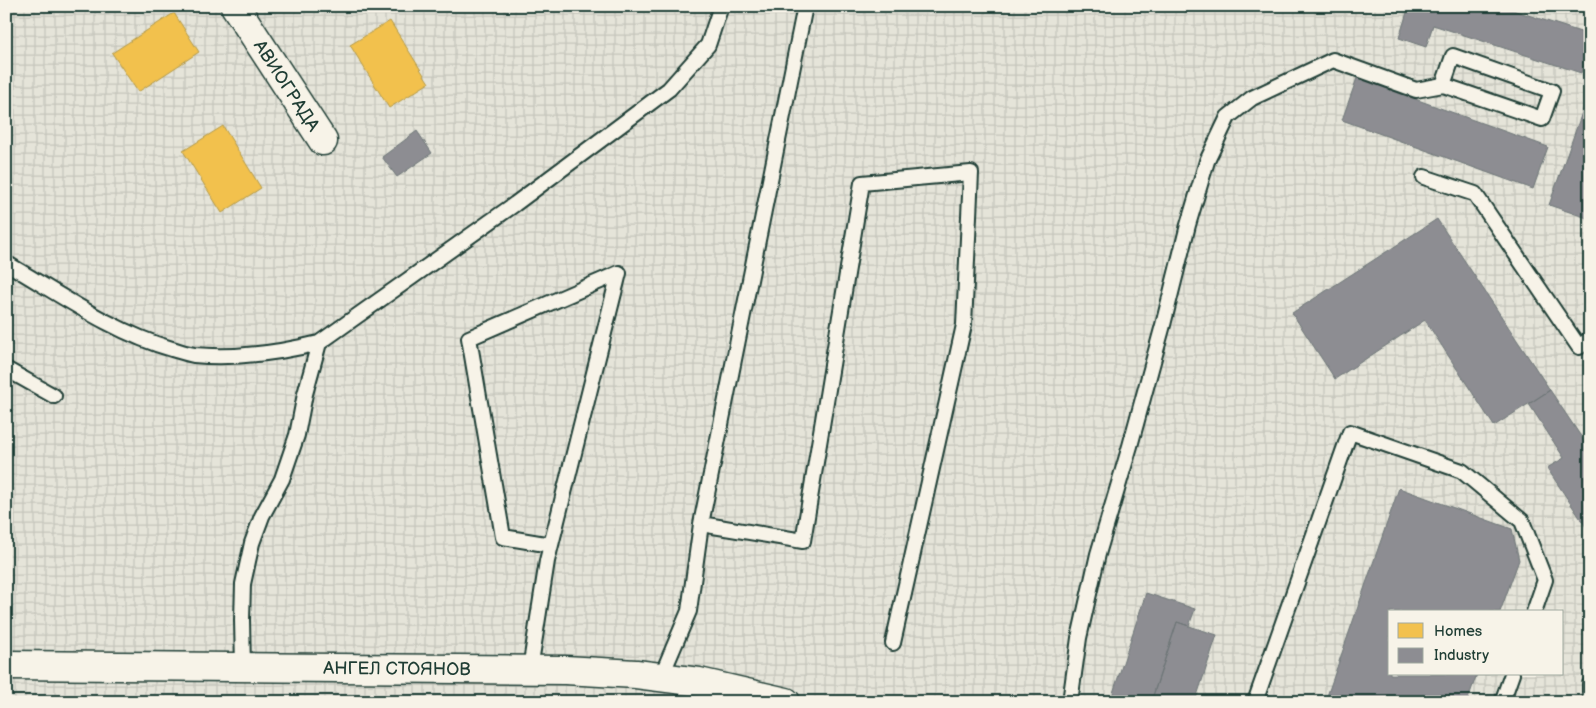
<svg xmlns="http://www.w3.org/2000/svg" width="1596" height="708" font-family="'Balsamiq Sans',sans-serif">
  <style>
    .industrial { fill: url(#industrial-grid); fill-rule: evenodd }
    .homes { fill: #f2c14e; stroke: #b39946 }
    .industry { fill: #8d8d92; stroke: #6c7576 }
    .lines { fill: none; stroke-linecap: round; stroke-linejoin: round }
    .lane-casing { stroke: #1f3d34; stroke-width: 18 }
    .street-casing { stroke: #1f3d34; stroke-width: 31 }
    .secondary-casing { stroke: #1f3d34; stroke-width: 31 }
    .lane { stroke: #f7f3e8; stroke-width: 14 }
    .street { stroke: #f7f3e8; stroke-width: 28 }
    .secondary { stroke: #f7f3e8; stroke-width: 28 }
    .labels { text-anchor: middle; stroke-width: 5; stroke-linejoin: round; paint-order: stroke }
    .street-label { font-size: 18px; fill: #1f3d34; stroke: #f7f3e8 }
  </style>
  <defs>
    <pattern id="industrial-grid" width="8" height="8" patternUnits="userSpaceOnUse" patternTransform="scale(1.25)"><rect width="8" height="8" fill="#e5e4d9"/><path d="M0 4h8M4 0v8" fill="none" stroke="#c4c4bb"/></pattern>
  </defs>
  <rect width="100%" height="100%" fill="#f7f3e8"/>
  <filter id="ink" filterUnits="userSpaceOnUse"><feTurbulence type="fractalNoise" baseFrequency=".02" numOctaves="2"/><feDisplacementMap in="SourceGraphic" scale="10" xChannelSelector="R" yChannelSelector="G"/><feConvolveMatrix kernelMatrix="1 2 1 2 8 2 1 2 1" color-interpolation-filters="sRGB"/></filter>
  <g filter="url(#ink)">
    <path class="industrial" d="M6,6H1590V702H6ZM1390,612H1562V674H1390Z"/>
    <path class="homes" d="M174,13L199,52L138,92L112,53Z
      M390,21L429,83L389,108L350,45Z
      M223,126L261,188L222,213L183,151Z"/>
    <path class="industry" d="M1409,6H1500L1590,35V48L1581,73L1433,25L1426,47L1399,38Z
      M1357,78L1548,147L1533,189L1342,120Z
      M1585,104L1590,105V219L1549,205Z
      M417,131L432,153L397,177L382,157Z
      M1437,219L1550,390L1494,426L1425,320L1335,379L1292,313Z
      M1550,390L1590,450V533L1547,468L1564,458L1529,404Z
      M1399,488L1512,529L1519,560L1500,612H1390V674H1477L1467,702H1325Z
      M1146,593L1195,609L1189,626L1177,622L1151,702H1110Z
      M1177,622L1217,635L1195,702H1151Z"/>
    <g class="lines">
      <g class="lane-casing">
        <path id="lane" d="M1424,177L1475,194L1579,347L1590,339
          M6,263C58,293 114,333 172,349C179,351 187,354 194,355C237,359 278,353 319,343L515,204L669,89L708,45L721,6
          M6,369L54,396
          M701,524L803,541L862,183L971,173L964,325L893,643
          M243,667L242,620L243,584L252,543L262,516L282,479L297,435L305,394L319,343
          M530,669L547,561L619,273L469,338L503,537L551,545
          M661,677L689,611L701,524L805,6
          M1590,684V693
          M1070,702L1079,638L1098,554L1130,446L1163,325L1188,225L1207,161L1228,117L1252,98L1333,60L1416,90L1443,85L1542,119L1552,91L1453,56L1443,85
          M1255,702L1350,432L1462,471L1522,521L1545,580L1534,612
          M1502,702L1512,674"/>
      </g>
      <g class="street-casing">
        <g id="street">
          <path id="s1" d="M235,6L323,141"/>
        </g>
      </g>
      <g class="secondary-casing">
        <g id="secondary">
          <path id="s2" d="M6,665L565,670L636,674L699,682L786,702"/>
        </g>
      </g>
      <use href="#lane" class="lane"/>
      <use href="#street" class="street"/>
      <use href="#secondary" class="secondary"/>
    </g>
  </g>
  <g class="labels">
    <g class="street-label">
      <text dy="6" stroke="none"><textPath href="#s1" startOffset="95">АВИОГРАДА</textPath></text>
      <text dy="6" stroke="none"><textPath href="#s2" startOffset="391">АНГЕЛ СТОЯНОВ</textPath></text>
    </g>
  </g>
  <rect width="1596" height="708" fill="none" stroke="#f7f3e8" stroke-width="25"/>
  <rect x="12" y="12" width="1571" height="683" fill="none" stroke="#1f3d34" stroke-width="2" filter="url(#ink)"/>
  <rect x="1388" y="610" width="175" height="65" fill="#f7f3e8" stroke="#a1aaa0"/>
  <rect x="1398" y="623" width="25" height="15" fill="#f2c14e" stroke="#a1aaa0"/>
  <text x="1434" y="636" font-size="15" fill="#1f3d34">Homes</text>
  <rect x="1398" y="648" width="25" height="15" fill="#8d8d92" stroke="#a1aaa0"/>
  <text x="1434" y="660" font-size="15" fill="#1f3d34">Industry</text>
</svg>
